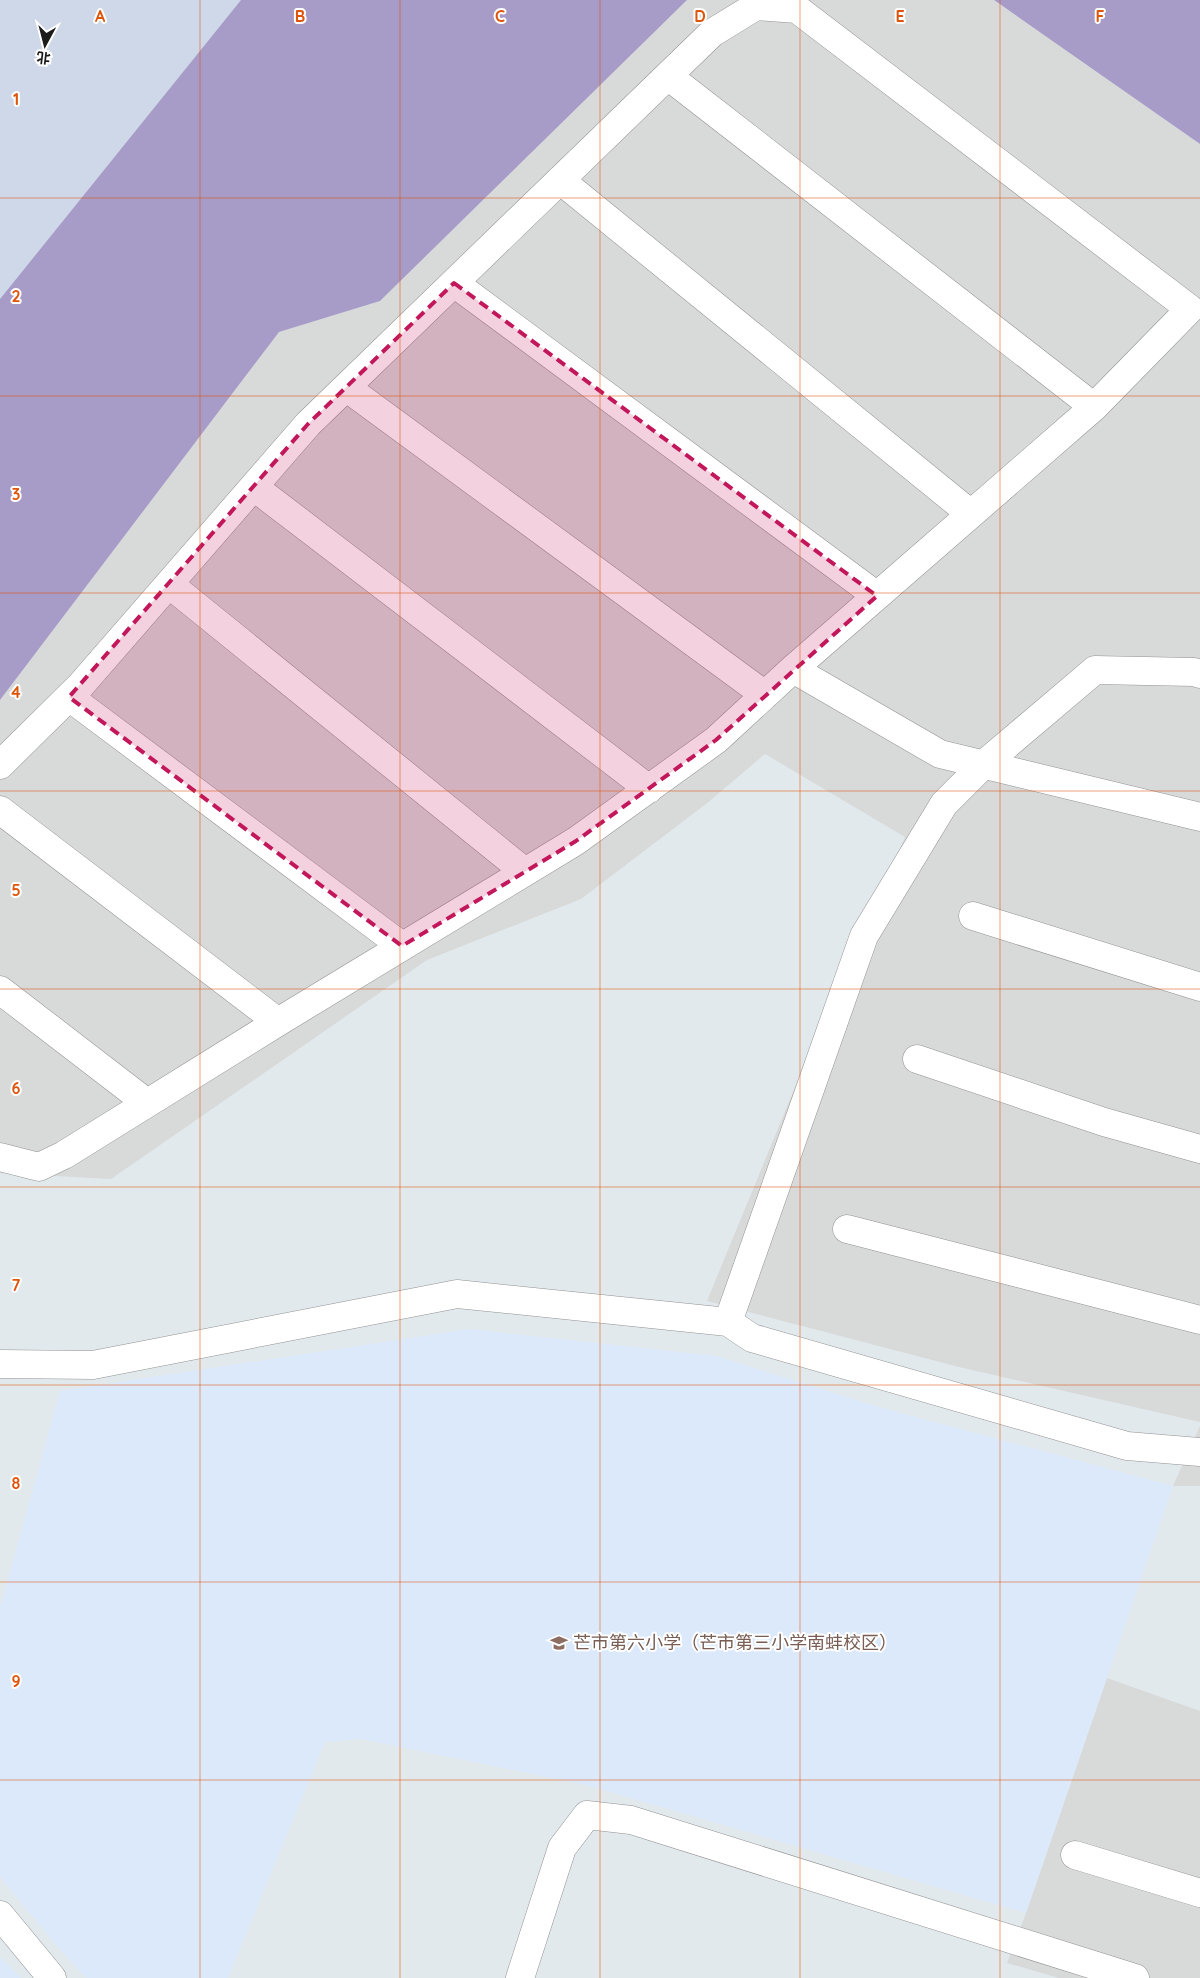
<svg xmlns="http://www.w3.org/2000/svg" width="1200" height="1978" font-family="Quicksand,'Noto Sans SC',sans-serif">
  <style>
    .residential { fill: #d8d9d9 }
    .education { fill: #dce9fb }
    .farmland { fill: #cfd8e9 }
    .forest { fill: #a79bc7 }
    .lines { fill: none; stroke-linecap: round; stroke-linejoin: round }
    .minor-casing { stroke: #929292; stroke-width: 29 }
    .minor { stroke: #fff; stroke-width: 28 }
    .marked { fill: #c2185b; fill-opacity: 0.2; stroke: #c2185b; stroke-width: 4; stroke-dasharray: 10 6; stroke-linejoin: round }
    .grid { fill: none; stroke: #de560d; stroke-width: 1; stroke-opacity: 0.55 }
    .labels { text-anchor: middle; stroke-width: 4; stroke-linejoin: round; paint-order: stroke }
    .education-label { font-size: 18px; fill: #785e54; stroke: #fff; text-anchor: start }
    .grid-label { font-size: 16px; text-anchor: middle; font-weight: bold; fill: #de560d; stroke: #fff; stroke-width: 4; stroke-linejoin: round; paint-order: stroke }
  </style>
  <rect width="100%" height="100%" fill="#e2e9ec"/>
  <path class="residential" d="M687,0H994L1200,144V1422L959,1367L707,1301L823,1019L905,837L765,754L706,804L581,899L427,960L111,1179L0,1173V700L279,332L380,301Z
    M1200,1426V1486H1173Z
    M1107,1678L1200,1711V1978H1059L1007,1963L1026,1913Z"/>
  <path class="education" d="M470,1329L716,1356L875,1406L1173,1486L1026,1913L586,1785L361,1739L325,1742L228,1978H86L55,1944L0,1877V1608L60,1391Z
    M0,1957L21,1978H0Z"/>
  <path class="farmland" d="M0,0H241L0,299Z"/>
  <path class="forest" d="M241,0H687L380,301L279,332L0,700V299Z
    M994,0H1200V144Z"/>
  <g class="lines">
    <g class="minor-casing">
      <path id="minor" d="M668,76L1094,407
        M560,180L971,514
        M454,283L877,596
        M347,388L765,695
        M254,487L649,789
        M169,584L525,872
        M793,669L940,754L1200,817
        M69,697L402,946
        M0,765L81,685L308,424L712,33L756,6L797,9L1190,309L1094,407L793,669L716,740L576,841L278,1022L64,1155L39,1167L0,1157
        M0,810L278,1022
        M973,916L1200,987
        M0,990L147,1103
        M917,1059L1104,1122L1200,1149
        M847,1229L1200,1320
        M728,1322L864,936L944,804L983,765L1095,670L1194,672L1200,674
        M0,1364L93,1365L457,1294L728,1322L752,1338L1127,1446L1200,1452
        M1075,1855L1200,1893
        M0,1915L52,1978
        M520,1978L562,1848L587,1815L631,1820L1135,1978"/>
    </g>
    <use href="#minor" class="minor"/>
  </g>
  <path class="marked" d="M454,283L877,596L716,740L576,841L402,946L69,697L308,424Z"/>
  <path class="grid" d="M200,0V1978M400,0V1978M600,0V1978M800,0V1978M1000,0V1978M0,198H1200M0,396H1200M0,593H1200M0,791H1200M0,989H1200M0,1187H1200M0,1385H1200M0,1582H1200M0,1780H1200"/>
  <defs>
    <g id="school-bare" transform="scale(1.35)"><path d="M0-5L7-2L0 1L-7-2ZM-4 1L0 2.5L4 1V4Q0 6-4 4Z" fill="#8d6e63" stroke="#fff" stroke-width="2.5" paint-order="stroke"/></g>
  </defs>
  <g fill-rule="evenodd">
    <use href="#school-bare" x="559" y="1643"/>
  </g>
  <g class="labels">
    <g class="education-label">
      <text x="573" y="1649">芒市第六小学（芒市第三小学南蚌校区）</text>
    </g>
  </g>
  <g class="grid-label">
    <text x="100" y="22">A</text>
    <text x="300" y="22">B</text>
    <text x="500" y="22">C</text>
    <text x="700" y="22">D</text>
    <text x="900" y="22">E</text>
    <text x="1100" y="22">F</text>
    <text x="16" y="105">1</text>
    <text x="16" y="302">2</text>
    <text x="16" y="500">3</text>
    <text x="16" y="698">4</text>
    <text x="16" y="896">5</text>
    <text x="16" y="1094">6</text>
    <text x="16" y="1291">7</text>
    <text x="16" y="1489">8</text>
    <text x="16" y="1687">9</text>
  </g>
  <g transform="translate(45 45) rotate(187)" stroke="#ffffff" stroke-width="4" paint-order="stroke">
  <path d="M0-4L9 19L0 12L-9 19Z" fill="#1b1b1b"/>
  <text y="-8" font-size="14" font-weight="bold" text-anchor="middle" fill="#1b1b1b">北</text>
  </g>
</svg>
